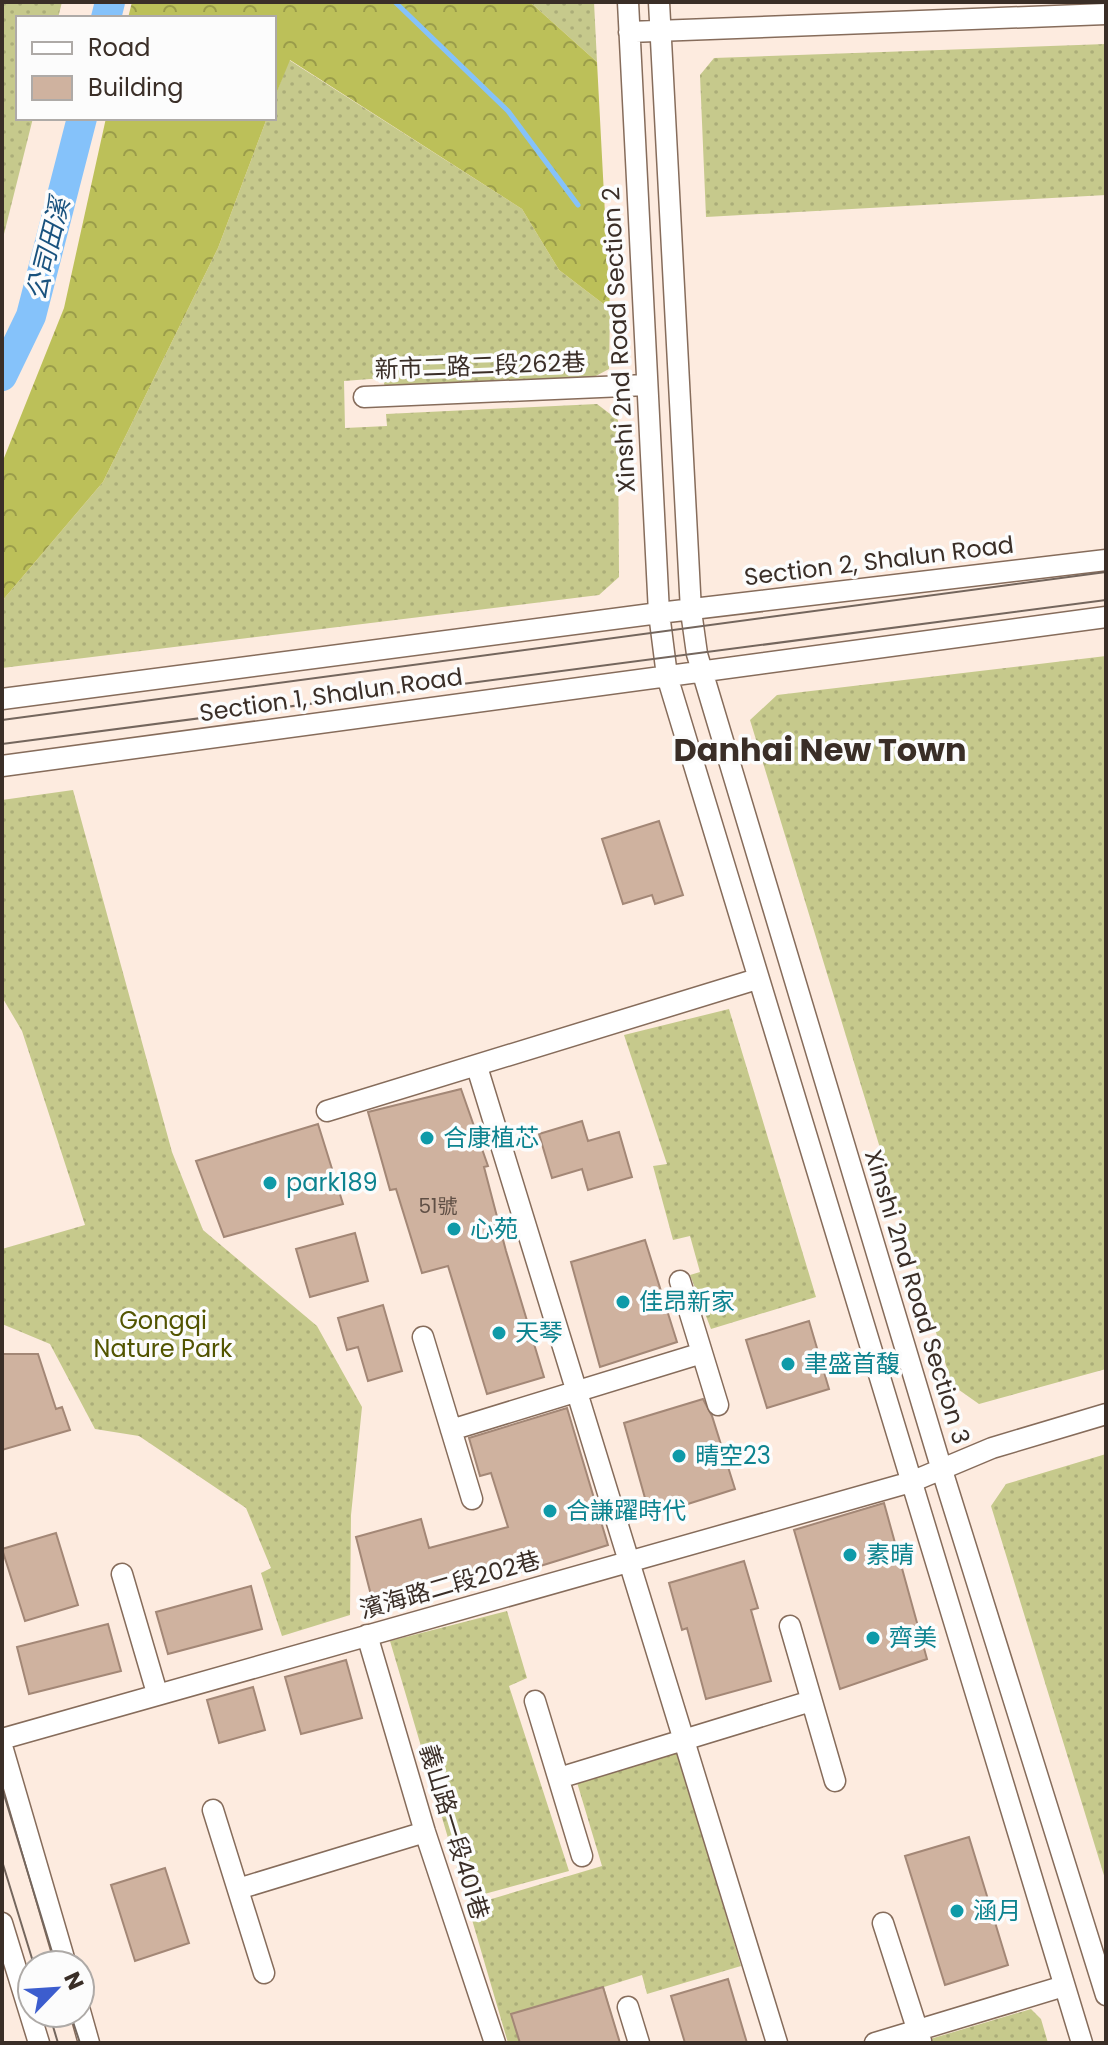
<svg xmlns="http://www.w3.org/2000/svg" width="1108" height="2045" font-family="Poppins,'Noto Sans TC',sans-serif">
  <style>
    .grass { fill: url(#grass-dots) }
    .forest { fill: url(#forest-crowns) }
    .lines { fill: none; stroke-linecap: round; stroke-linejoin: round }
    .stream { stroke: #85c2fa; stroke-width: 5 }
    .river { stroke: #85c2fa; stroke-width: 30 }
    .building { fill: #cfb29f; stroke: #a38776; stroke-width: 2 }
    .minor-casing { stroke: #866c5b; stroke-width: 23 }
    .minor { stroke: #fff; stroke-width: 20 }
    .tram { stroke: #74665d; stroke-width: 2 }
    .culture-dot { fill: #0f9aa8; stroke: #fcfcfc; stroke-width: 3 }
    .labels { text-anchor: middle; stroke-width: 7; stroke-linejoin: round; paint-order: stroke }
    .number-label { font-size: 20px; fill: #5f4f45 }
    .street-label { font-size: 24px; fill: #3a2e27; stroke: #fcfcfc }
    .culture-label { font-size: 24px; fill: #0d838f; stroke: #fcfcfc; text-anchor: start }
    .park-label { font-size: 24px; fill: #525400; stroke: #fcfcfc }
    .water-label { font-size: 26px; font-style: italic; fill: #19527e; stroke: #fcfcfc }
    .district-label { font-size: 32px; font-weight: bold; fill: #3a2e27; stroke: #fcfcfc }
  </style>
  <defs>
    <pattern id="grass-dots" width="8" height="8" patternUnits="userSpaceOnUse" patternTransform="scale(2)"><rect width="8" height="8" fill="#c6c98c"/><path d="M2 2h.1M6 6h.1" fill="none" stroke="#abad79" stroke-width="1.8" stroke-linecap="round"/></pattern>
    <pattern id="forest-crowns" width="20" height="18" patternUnits="userSpaceOnUse" patternTransform="scale(2)"><rect width="20" height="18" fill="#bcc059"/><path d="M2 6a3 3 0 1 1 6 0M12 15a3 3 0 1 1 6 0" fill="none" stroke="#9a9c4a"/></pattern>
  </defs>
  <rect width="100%" height="100%" fill="#fdebdf"/>
  <path class="grass" d="M2,2H62L58,18H18V118H33L2,242Z
    M530,2H594L597,62Z
    M1106,44V195L706,217L700,75L714,58Z
    M289,60L522,209L559,270L610,309L609,369L592,378L385,388L383,378L344,381L345,428L387,426L386,414L597,404L618,420L619,577L599,595L2,668V601L103,482L218,248L267,118H274V99Z
    M1106,656V1369L979,1404L952,1385L750,720L777,695Z
    M73,790L172,1152L203,1230L317,1326L362,1407L351,1515L350,1615L282,1636L261,1573L271,1568L246,1508L139,1436L95,1429L50,1344L2,1324V1249L85,1225L22,1031L2,997V800Z
    M729,1009L816,1297L711,1329L690,1275L700,1272L690,1236L673,1240L653,1166L667,1164L624,1035Z
    M1106,1454V1882L991,1506L1006,1484Z
    M507,1611L527,1678L509,1686L569,1871L466,1899L390,1641Z
    M677,1749L741,1966L647,1994L642,1975L604,1987L620,2043H508L468,1906L602,1866L576,1779Z
    M1031,2009L1041,2019L1048,2043H931L930,2039Z"/>
  <path class="forest" d="M132,2H530L597,62L610,309L559,270L522,209L290,60L274,99V18H128Z
    M106,118H267L218,248L103,482L2,601V463L64,308Z"/>
  <g class="lines">
    <path class="stream" d="M395,2L508,111L578,205"/>
    <path class="river" d="M106,18L110,2
      M2,376L31,316L82,118"/>
  </g>
  <path class="building" d="M659,821L683,895L655,904L652,895L623,904L602,839Z
    M461,1089L488,1166L484,1167L506,1251L544,1377L487,1394L448,1266L422,1273L396,1189L390,1190L368,1112Z
    M582,1121L588,1141L619,1132L632,1177L588,1190L582,1169L552,1178L539,1134Z
    M318,1124L343,1204L224,1237L196,1161Z
    M355,1233L368,1281L310,1297L296,1249Z
    M645,1240L677,1342L600,1367L571,1262Z
    M383,1305L402,1371L368,1381L358,1347L347,1350L338,1318Z
    M809,1321L829,1389L767,1408L746,1340Z
    M2,1354H38L56,1409L62,1407L70,1430L2,1450Z
    M703,1399L712,1416L735,1489L650,1516L624,1423Z
    M567,1408L608,1545L521,1572L517,1559L372,1599L356,1537L421,1519L429,1548L508,1527L491,1473L480,1476L469,1438Z
    M884,1503L927,1659L840,1689L794,1530Z
    M56,1533L78,1605L25,1621L2,1549Z
    M744,1561L758,1608L751,1610L771,1681L706,1699L687,1628L682,1630L669,1583Z
    M251,1586L262,1629L168,1654L156,1612Z
    M108,1624L121,1671L29,1694L17,1647Z
    M346,1660L362,1718L301,1734L285,1677Z
    M253,1687L265,1730L219,1743L207,1700Z
    M969,1837L1008,1965L945,1985L905,1856Z
    M165,1868L189,1943L135,1961L111,1885Z
    M728,1979L747,2043H685L671,1996Z
    M603,1987L620,2043H520L511,2014Z"/>
  <g class="lines">
    <g class="minor-casing">
      <path id="minor" d="M628,2L659,613L667,676L1082,2043
        M659,2L691,611L697,654L941,1467L1106,1995
        M629,32L1106,14
        M364,397L647,385
        M2,699L659,613L1106,560
        M2,766L1106,617
        M477,1067L777,2043
        M327,1111L757,979
        M680,1281L718,1405
        M423,1337L472,1499
        M451,1430L702,1353
        M122,1574L157,1693
        M790,1626L835,1781
        M367,1635L425,1832L495,2043
        M535,1701L582,1856
        M2,1739L911,1482L992,1448L1106,1414
        M2,1746L66,1965
        M559,1778L811,1701
        M213,1810L264,1973
        M238,1889L425,1832
        M2,1923L39,2043
        M883,1923L921,2041
        M628,2007L639,2043
        M80,2011L89,2043
        M875,2043L1064,1986"/>
    </g>
    <use href="#minor" class="minor"/>
    <path class="tram" d="M2,720L1106,572
      M2,744L1106,600
      M2,1788L56,1965
      M2,1861L34,1965
      M49,2013L58,2043
      M70,2013L80,2043"/>
  </g>
  <g class="culture-dot">
    <circle cx="427" cy="1138" r="8"/>
    <circle cx="270" cy="1183" r="8"/>
    <circle cx="454" cy="1229" r="8"/>
    <circle cx="623" cy="1302" r="8"/>
    <circle cx="499" cy="1333" r="8"/>
    <circle cx="788" cy="1364" r="8"/>
    <circle cx="679" cy="1456" r="8"/>
    <circle cx="550" cy="1511" r="8"/>
    <circle cx="850" cy="1555" r="8"/>
    <circle cx="873" cy="1638" r="8"/>
    <circle cx="957" cy="1911" r="8"/>
  </g>
  <g class="labels">
    <g class="number-label">
      <text x="438" y="1213">51號</text>
    </g>
    <g class="street-label">
      <text transform="translate(619 340) rotate(-93)" y="8">Xinshi 2nd Road Section 2</text>
      <text transform="translate(480 366) rotate(-2)" y="8">新市二路二段262巷</text>
      <text transform="translate(879 561) rotate(-7)" y="8">Section 2, Shalun Road</text>
      <text transform="translate(331 695) rotate(-8)" y="8">Section 1, Shalun Road</text>
      <text transform="translate(917 1297) rotate(73)" y="8">Xinshi 2nd Road Section 3</text>
      <text transform="translate(450 1585) rotate(-16)" y="8">濱海路二段202巷</text>
      <text transform="translate(454 1832) rotate(73)" y="8">義山路一段401巷</text>
    </g>
    <g class="culture-label">
      <text x="443" y="1146">合康植芯</text>
      <text x="286" y="1191">park189</text>
      <text x="470" y="1237">心苑</text>
      <text x="639" y="1310">佳昂新家</text>
      <text x="515" y="1341">天琴</text>
      <text x="804" y="1372">聿盛首馥</text>
      <text x="695" y="1464">晴空23</text>
      <text x="566" y="1519">合謙躍時代</text>
      <text x="866" y="1563">素晴</text>
      <text x="889" y="1646">齊美</text>
      <text x="973" y="1919">涵月</text>
    </g>
    <g class="park-label">
      <text x="163" y="1329">Gongqi<tspan x="163" dy="28">Nature Park</tspan></text>
    </g>
    <g class="water-label">
      <text transform="translate(48 249) rotate(-76)" y="9">公司田溪</text>
    </g>
    <g class="district-label">
      <text x="820" y="761">Danhai New Town</text>
    </g>
  </g>
  <rect width="1108" height="2045" fill="none" stroke="#3a2e27" stroke-width="8"/>
  <rect x="16" y="16" width="260" height="104" fill="#fcfcfc" stroke="#aeaaa7" stroke-width="2"/>
  <rect x="32" y="42" width="40" height="12" fill="#ffffff" stroke="#aeaaa7" stroke-width="2"/>
  <text x="88" y="56" font-size="24" fill="#3a2e27">Road</text>
  <rect x="32" y="76" width="40" height="24" fill="#cfb29f" stroke="#aeaaa7" stroke-width="2"/>
  <text x="88" y="96" font-size="24" fill="#3a2e27">Building</text>
  <g transform="translate(56 1989) rotate(65)"><circle r="38" fill="#fcfcfc" stroke="#aeaaa7" stroke-width="2"/>
  <path d="M0-6L14 30L0 20L-14 30Z" fill="#3c5dce"/>
  <text y="-12" font-size="22" font-weight="bold" text-anchor="middle" fill="#3a2e27">N</text>
  </g>
</svg>
